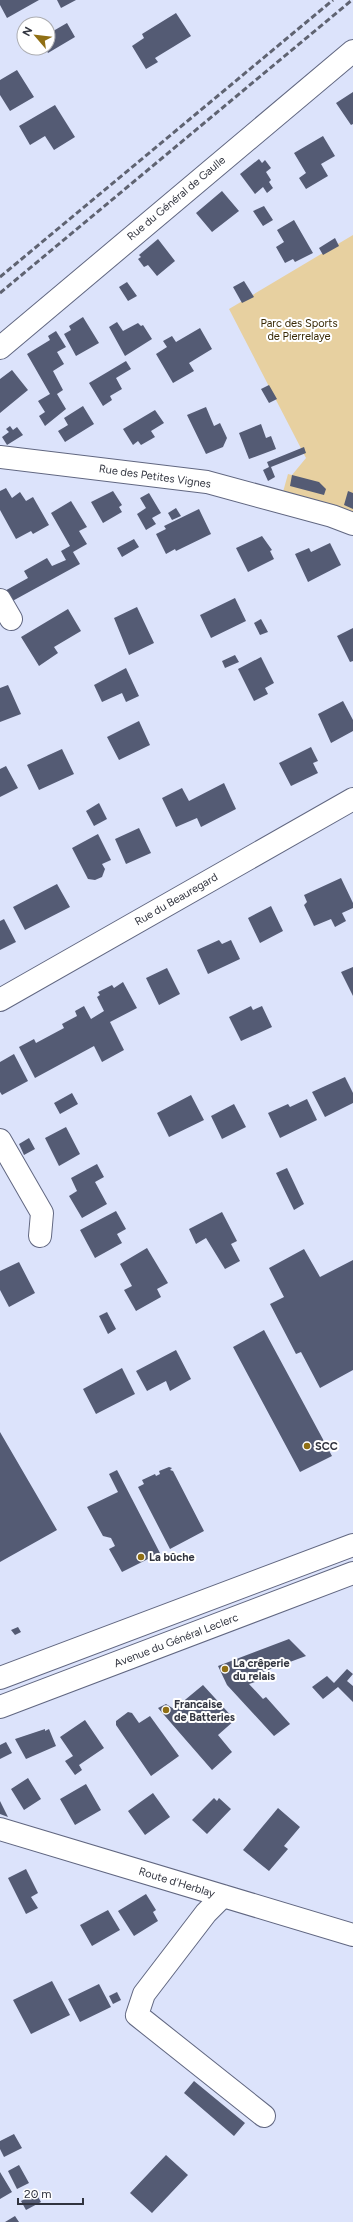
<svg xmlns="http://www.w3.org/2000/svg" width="353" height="2222" font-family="Figtree,sans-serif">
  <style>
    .green { fill: #e7d0a0 }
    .building { fill: #545b74 }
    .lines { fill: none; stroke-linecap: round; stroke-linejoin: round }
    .minor-casing { stroke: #616781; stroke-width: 24 }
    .major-casing { stroke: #616781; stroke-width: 24 }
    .minor { stroke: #fff; stroke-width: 22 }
    .major { stroke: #fff; stroke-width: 22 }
    .rail { stroke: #5f6371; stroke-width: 3; stroke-dasharray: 6 3; stroke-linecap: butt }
    .poi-dot { fill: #906f14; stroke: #fff; stroke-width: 1.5 }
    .labels { text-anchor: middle; stroke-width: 4; stroke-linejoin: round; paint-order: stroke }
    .street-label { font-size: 11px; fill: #31343f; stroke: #fff }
    .park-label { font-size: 11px; fill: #392a06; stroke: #fff }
    .poi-label { font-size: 11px; font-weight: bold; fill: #31343f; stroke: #fff; text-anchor: start }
  </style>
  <rect width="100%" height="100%" fill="#dce3fb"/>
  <path class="green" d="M353,235V514L283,492L288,474L292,475L306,458L229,309Z"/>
  <path class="building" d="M0,0H39L7,18L0,5Z
    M57,0H76L61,8Z
    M176,13L191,36L155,58L158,62L146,69L132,46L144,38L142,34Z
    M67,23L75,37L48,53L45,48H48V34Z
    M17,70L34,97L10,111L0,95V80Z
    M353,92V124L351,125L336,103Z
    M55,105L75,137L54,150L45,136L30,145L19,126Z
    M323,136L335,156L321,164L328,176L306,189L299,178L306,173L294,153Z
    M259,159L262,163L265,160L271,168L266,172L271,180L269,182L273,188L267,193L263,187L255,194L240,174Z
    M222,191L239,211L212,232L196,213Z
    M264,206L273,220L263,226L253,211Z
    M294,220L313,253L295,262L293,259L285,263L276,247L284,242L277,230Z
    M335,238L339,246L323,255L319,248Z
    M158,239L175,261L157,276L148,265L144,267L138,259L141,257L139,255Z
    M244,281L254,297L242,303L233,287Z
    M127,282L137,296L128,301L119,287Z
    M83,317L99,343L76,356L64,334L71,330L69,326Z
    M117,322L123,331L138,323L141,326L143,325L152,339L125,356L109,327Z
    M200,328L212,349L189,363L194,371L173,383L156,354L167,347L163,341L172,336L176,342Z
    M56,331L66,347L57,352L64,364L53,371L63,390L57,394L66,409L45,426L39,416L45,412L38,401L50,394L27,354L50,340L48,336Z
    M126,361L131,369L116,378L122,389L110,396L112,400L103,406L89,383Z
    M12,370L28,390L0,413V379Z
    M269,385L277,399L269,403L261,389Z
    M83,406L94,424L65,442L58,431L68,425L64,418Z
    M206,407L214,426L220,423L227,438L223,447L206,454L187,415Z
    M155,410L164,423L151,431L155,437L141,445L138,441L133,445L123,429Z
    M261,424L266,438L271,436L276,449L249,459L239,433Z
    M10,426L13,430L17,427L23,435L7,445L2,437L9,432L6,429Z
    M304,447L306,453L271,467L275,477L268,481L263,470L269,467L267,462Z
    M292,475L319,482L326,489L324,495L290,486Z
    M6,488L12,498L20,492L26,501L33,497L49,525L33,534L31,531L16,539L0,510V491Z
    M113,491L122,505L119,507L122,512L103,523L91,502Z
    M348,491L353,493V509L344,505Z
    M149,493L161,513L152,518L156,524L146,530L137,514L146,508L140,498Z
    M71,501L87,527L79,531L87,544L73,552L80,564L7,604L1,593L28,578L24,571L47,558L52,566L66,560L61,551L70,546L51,513Z
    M176,508L181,516L172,520L168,513Z
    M199,509L211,534L176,551L175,549L166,554L156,534L166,529L164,526Z
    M262,536L272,550L270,551L274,559L248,572L236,548Z
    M134,539L139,547L122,557L117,548Z
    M330,543L341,565L308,582L295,554L309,548L311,552Z
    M235,598L246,621L211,638L200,615Z
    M137,607L154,643L129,655L114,618Z
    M68,609L81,631L54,647L58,653L39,666L21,637Z
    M261,619L268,632L260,635L254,623Z
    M353,628V661L350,662L337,636Z
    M235,655L239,662L225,668L222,661Z
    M261,657L274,683L265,688L268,694L254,701L238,669Z
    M126,668L139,696L126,702L122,693L102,702L94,685Z
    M8,685L21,714L0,722V688Z
    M343,701L353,720V731L331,743L318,714Z
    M139,721L150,745L119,760L107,737Z
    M311,747L318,761L313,763L318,773L291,786L279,763Z
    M62,749L74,774L39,790L27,765Z
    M6,766L18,788L0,797V769Z
    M224,783L236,809L201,827L197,818L176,827L162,798L182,788L189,801Z
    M99,803L107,819L94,826L86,811Z
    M139,828L151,853L126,864L115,839Z
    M98,834L111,860L102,864L105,869L102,877L95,880L88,879L72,848Z
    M341,878L353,903V908L342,913L346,921L335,927L331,919L314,926L304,905L307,902L304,895Z
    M57,884L70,907L25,930L13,907Z
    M271,906L283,931L260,943L248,918Z
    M4,919L16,942L0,950V921Z
    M219,940L222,944L231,940L240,959L208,974L197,950Z
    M353,967V996L341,972Z
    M167,968L180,994L159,1005L146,978Z
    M123,982L137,1008L110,1022L124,1050L102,1062L94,1046L35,1078L19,1047L34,1039L36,1043L64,1028L62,1024L77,1016L75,1011L84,1006L91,1019L104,1011L97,997L100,995L98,992L112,985L114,988Z
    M251,1006L253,1010L262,1006L272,1027L241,1041L229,1017Z
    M14,1054L28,1081L2,1095L0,1092V1062Z
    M345,1077L353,1093V1103L325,1117L312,1092Z
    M72,1093L78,1104L60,1114L54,1103Z
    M191,1095L204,1120L169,1137L157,1113Z
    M307,1099L317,1120L280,1138L268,1113L288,1104L290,1107Z
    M234,1104L246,1127L222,1139L211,1116Z
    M66,1127L80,1154L59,1166L45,1138Z
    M29,1138L35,1149L24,1155L19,1144Z
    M97,1164L104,1177L95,1182L107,1204L82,1218L69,1196L77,1191L71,1178Z
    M287,1168L304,1204L294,1210L276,1173Z
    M116,1211L126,1229L117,1234L122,1243L95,1258L80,1230Z
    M222,1212L237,1241L231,1244L240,1261L225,1269L206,1238L196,1244L189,1229Z
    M147,1248L168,1283L157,1289L161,1297L136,1311L124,1290L132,1286L120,1264Z
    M304,1249L320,1277L353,1260V1370L320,1388L301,1352L296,1354L270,1304L284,1297L269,1268Z
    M19,1262L35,1293L9,1307L0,1290V1271Z
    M107,1312L116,1329L108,1334L99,1316Z
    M264,1330L332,1456L300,1472L233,1347Z
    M176,1350L191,1379L170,1391L166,1381L147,1391L136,1371Z
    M122,1368L135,1394L96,1414L83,1389Z
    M0,1432L57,1530L0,1562Z
    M169,1467L172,1468L170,1470L173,1471L204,1531L170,1549L138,1487L144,1484L142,1480L155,1474L156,1476L160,1474L159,1471Z
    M117,1470L160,1553L122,1572L109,1549L115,1546L111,1538L103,1536L87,1507L118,1492L109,1474Z
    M18,1627L21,1632L15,1635L11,1630Z
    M289,1639L306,1656L252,1676L255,1682L249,1684L263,1699L266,1697L290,1724L274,1736L227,1685L218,1666Z
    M347,1669L353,1674L347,1681L353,1686V1702L338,1687L323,1699L312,1687L327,1676L334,1683Z
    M203,1685L235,1720L218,1735L232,1752L212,1770L158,1708L166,1704L174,1709Z
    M128,1712L132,1713L139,1723L150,1716L179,1756L151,1776L116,1725V1721Z
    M85,1720L104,1748L79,1765L82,1770L75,1775L65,1761L73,1756L60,1737Z
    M45,1729V1731L49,1729L56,1746L26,1759L15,1739Z
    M6,1742L12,1753L0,1759V1745Z
    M28,1778L41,1799L24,1810L11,1789Z
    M86,1784L101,1810L75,1825L60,1799Z
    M153,1793L170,1817L145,1835L128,1811Z
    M214,1798L217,1801L219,1798L231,1809L207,1834L192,1820Z
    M0,1801L8,1817L0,1814Z
    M278,1808L300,1827L284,1846L288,1849L269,1871L243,1850Z
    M26,1869L38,1893L31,1897L38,1908L26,1914L8,1878Z
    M146,1894L156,1910L153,1912L158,1921L134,1936L118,1911Z
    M108,1910L120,1930L92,1946L80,1925Z
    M52,1981L70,2015L31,2034L13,2000Z
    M99,1984L111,2007L80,2022L68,1999Z
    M117,1992L121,2000L113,2004L109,1996Z
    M194,2081L245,2123L234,2136L184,2093Z
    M14,2134L22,2148L4,2157L0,2149V2141Z
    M166,2155L188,2175L152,2213L130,2193Z
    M19,2165L29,2183L17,2189L8,2171Z
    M0,2172L12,2192L0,2199Z
    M36,2193L41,2202L26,2210L21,2201Z
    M15,2216L19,2222H5Z"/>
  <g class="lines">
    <g class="minor-casing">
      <path id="minor" d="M0,348L353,51
        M0,457L207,482L332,516L353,524
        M0,600L11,619
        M0,1000L353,799
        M0,1140L42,1213L40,1236
        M0,1829L353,1935
        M223,1896L206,1913L144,1994L137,2015L264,2116"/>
    </g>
    <g class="major-casing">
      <path id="major" d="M0,1678L353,1545
        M0,1707L353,1573"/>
    </g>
    <use href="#minor" class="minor"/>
    <use href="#major" class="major"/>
    <path class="rail" d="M0,277L333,0
      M0,293L352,0"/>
  </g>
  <g class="poi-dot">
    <circle cx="307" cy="1446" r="4"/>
    <circle cx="141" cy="1557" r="4"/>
    <circle cx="225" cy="1669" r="4"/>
    <circle cx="166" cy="1710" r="4"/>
  </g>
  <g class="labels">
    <g class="street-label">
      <text transform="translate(176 198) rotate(-40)" y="4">Rue du Général de Gaulle</text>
      <text transform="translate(155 476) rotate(8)" y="4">Rue des Petites Vignes</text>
      <text transform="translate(176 899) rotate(-30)" y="4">Rue du Beauregard</text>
      <text transform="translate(176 1640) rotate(-21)" y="4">Avenue du Général Leclerc</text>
      <text transform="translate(177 1882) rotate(17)" y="4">Route d'Herblay</text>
    </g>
    <g class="park-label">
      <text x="299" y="327">Parc des Sports<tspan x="299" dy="13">de Pierrelaye</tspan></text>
    </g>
    <g class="poi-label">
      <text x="315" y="1450">SCC</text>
      <text x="149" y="1561">La bûche</text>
      <text x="233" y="1667">La crêperie<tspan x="233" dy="13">du relais</tspan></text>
      <text x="174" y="1708">Francaise<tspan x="174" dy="13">de Batteries</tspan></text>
    </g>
  </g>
  <g transform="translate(36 36) rotate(298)"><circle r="19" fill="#ffffff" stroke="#adaeb2"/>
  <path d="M0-3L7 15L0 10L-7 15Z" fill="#906f14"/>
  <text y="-6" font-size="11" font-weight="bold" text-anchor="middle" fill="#31343f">N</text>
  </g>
  <path d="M18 2198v6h65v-6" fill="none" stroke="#31343f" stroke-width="2"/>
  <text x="24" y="2198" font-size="12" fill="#31343f" stroke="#ffffff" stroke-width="3" paint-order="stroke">20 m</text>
</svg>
